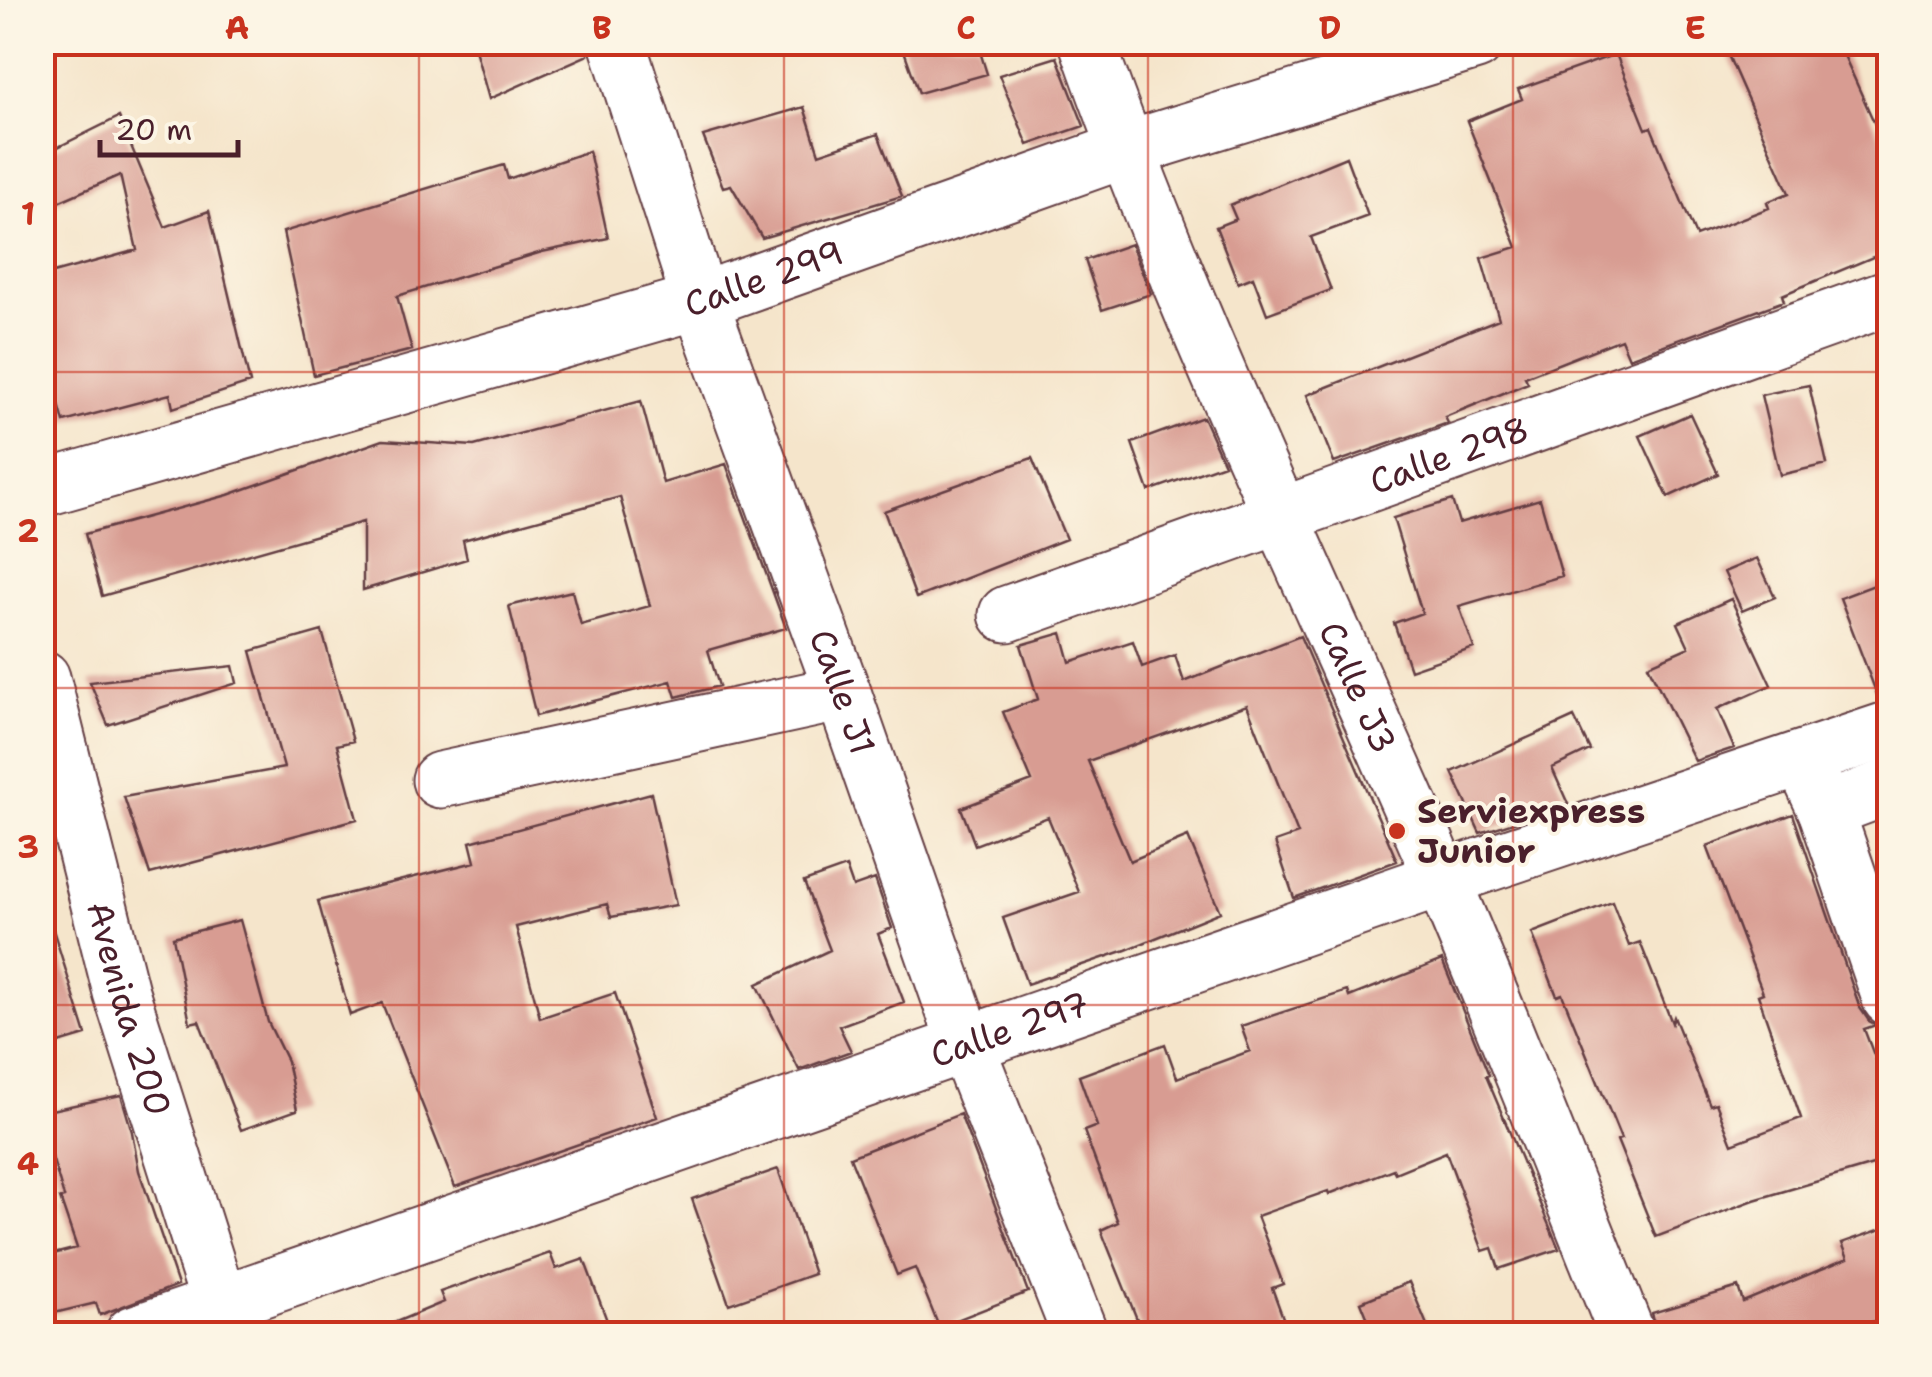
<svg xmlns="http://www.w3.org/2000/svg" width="1932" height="1377" font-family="'Shantell Sans',sans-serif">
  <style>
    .building { fill: #d89c92 }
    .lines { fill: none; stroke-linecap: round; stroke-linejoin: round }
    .minor-casing { stroke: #643d43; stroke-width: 59 }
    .minor { stroke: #fff; stroke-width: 55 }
    .grid { fill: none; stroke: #c8321e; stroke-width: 2.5; stroke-opacity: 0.55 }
    .poi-dot { fill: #c8321e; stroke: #fcf5e5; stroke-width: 4 }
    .labels { text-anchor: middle; stroke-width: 8; stroke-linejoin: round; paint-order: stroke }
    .street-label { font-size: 35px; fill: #4a1f2b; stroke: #fcf5e5 }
    .poi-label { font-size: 35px; font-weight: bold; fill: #4a1f2b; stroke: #fcf5e5; text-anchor: start }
    .neatline { fill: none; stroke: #c8321e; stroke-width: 4 }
    .grid-label { font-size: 32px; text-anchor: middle; font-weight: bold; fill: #c8321e }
  </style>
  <rect width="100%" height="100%" fill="#fcf5e5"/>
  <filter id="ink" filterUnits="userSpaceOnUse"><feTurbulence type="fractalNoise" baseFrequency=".01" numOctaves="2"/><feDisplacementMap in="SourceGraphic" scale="20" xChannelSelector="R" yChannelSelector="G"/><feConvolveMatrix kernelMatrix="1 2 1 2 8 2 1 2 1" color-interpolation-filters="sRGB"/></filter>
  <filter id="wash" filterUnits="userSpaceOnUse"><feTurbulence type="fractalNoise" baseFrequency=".0048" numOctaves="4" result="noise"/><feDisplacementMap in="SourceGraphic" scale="40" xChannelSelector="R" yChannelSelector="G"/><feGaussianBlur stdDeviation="2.25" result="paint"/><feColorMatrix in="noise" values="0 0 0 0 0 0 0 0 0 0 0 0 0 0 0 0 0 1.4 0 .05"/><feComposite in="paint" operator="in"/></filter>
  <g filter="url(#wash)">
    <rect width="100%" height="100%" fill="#f5e5cb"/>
    <g id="blocks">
      <path class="building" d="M473,42H587L588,55L489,99Z
        M901,42H977L987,74L919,93Z
        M1756,42H1838L1890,158V250L1782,295L1784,301L1629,358L1621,339L1525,377L1528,383L1445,417L1448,423L1334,463L1307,395L1499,319L1481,258L1517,247L1467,121L1522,99L1518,89L1616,54L1646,129L1651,127L1696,236L1769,208L1767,202L1789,193L1728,55Z
        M1057,57L1084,126L1028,145L999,75Z
        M804,107L819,154L878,134L902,196L762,238L731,185L723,187L703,136Z
        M119,117L165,227L209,211L250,383L173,408L170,394L64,422L42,344V276L137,250L120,175L42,209V155Z
        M589,151L608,238L542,252L397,296L412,350L314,375L283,232L504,165L508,179Z
        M1346,157L1368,216L1311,237L1331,290L1267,314L1253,277L1238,283L1216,227L1236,219L1230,205Z
        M1131,244L1151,294L1102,310L1085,260Z
        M1809,385L1827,464L1780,475L1761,395Z
        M641,401L663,483L726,464L786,628L708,650L719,686L676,697L671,681L536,716L509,606L572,591L581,625L650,606L620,497L463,540L467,559L363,590V522L102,596L85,534L228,495L383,440L474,446Z
        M1690,414L1718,474L1668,497L1640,436Z
        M1203,417L1224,464L1149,491L1132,443Z
        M1032,458L1066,539L916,598L884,511Z
        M1540,499L1562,576L1459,606L1474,648L1410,670L1394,623L1422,613L1393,518L1452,500L1459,523Z
        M1757,558L1775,597L1742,611L1724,572Z
        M1890,579V699L1879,700L1840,598Z
        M1731,599L1771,685L1717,709L1734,748L1695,761L1648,665L1689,647L1678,623Z
        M322,631L353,741L337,745L357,819L150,874L124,797L284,768L251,651Z
        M1062,633L1070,662L1133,641L1142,667L1175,655L1184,682L1300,636L1397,861L1294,898L1275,842L1298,834L1247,705L1088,761L1130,861L1188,837L1220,912L1126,950L1027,984L1003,918L1079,892L1048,817L975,845L961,808L1032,781L1003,712L1038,699L1021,645Z
        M233,666L237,683L108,725L90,682Z
        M1574,717L1590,750L1552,768L1568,804L1480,833L1452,772Z
        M651,793L676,905L611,917L607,904L516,927L540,1018L615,993L657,1117L455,1187L382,1003L350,1015L318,901L475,862L470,842Z
        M1793,814L1860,1008L1869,1021L1876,1025L1864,1029L1890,1097V1160L1754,1200L1656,1237L1617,1140L1621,1139L1562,994L1557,996L1532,933L1612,902L1629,946L1640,942L1672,1023L1674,1017L1710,1105L1716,1103L1732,1144L1801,1118L1758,995L1763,993L1707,846Z
        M846,867L853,887L875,879L892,928L878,934L904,1002L839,1026L851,1051L799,1070L757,984L830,950L804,882Z
        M240,920L268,1022L287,1061L297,1110L241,1130L199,1021L190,1023L173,937Z
        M51,923L86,1035L42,1048V924Z
        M1442,960L1489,1075L1486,1076L1559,1249L1499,1269L1492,1248L1483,1251L1446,1152L1395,1173L1393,1169L1329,1194L1328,1191L1257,1216L1283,1284L1272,1288L1289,1334H1143L1101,1230L1118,1222L1084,1131L1097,1126L1079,1076L1165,1044L1177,1078L1250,1051L1241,1026L1347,991L1349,997Z
        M121,1095L132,1132L139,1171L178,1285L100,1315L96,1303L42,1316V1257L77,1248L60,1198L64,1197L42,1123V1112Z
        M960,1114L1028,1292L939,1327L915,1268L897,1275L850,1157Z
        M778,1169L814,1274L729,1304L692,1199Z
        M1890,1226V1315L1842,1334H1658L1652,1313L1738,1287L1743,1302L1848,1258L1842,1243Z
        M550,1253L556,1269L584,1259L612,1334H367L444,1302L440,1292Z
        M1409,1282L1427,1325L1403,1334H1374L1361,1302Z"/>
    </g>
  </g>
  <g filter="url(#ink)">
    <use href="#blocks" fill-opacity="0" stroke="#643d43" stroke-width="2.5"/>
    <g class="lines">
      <g class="minor-casing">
        <g id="minor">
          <path id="s1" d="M617,42L700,301L843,693L966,1045L1080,1334"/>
          <path id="s2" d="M1087,42C1188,328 1322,600 1442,879C1506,1029 1566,1183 1627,1334"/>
          <path id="s3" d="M42,489L700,301L1125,150L1476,42"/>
          <path id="s4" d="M1007,614L1890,297"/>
          <path id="s5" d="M42,678L121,992L229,1334"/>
          <path d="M1802,759L1826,810L1890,998"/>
          <path d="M440,780L843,693"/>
          <path d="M1826,810L1890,786"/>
          <path id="s6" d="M133,1334L1442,879L1890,729"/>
        </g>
      </g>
      <use href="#minor" class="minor"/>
    </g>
  </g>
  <path class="grid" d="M419,42V1334M784,42V1334M1148,42V1334M1513,42V1334M42,372H1890M42,688H1890M42,1005H1890"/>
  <circle class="poi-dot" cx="1397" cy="831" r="10"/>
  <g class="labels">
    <g class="street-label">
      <text dy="12" stroke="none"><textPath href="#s3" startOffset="752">Calle 299</textPath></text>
      <text dy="12" stroke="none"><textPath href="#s4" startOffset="470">Calle 298</textPath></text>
      <text dy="12" stroke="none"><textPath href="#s2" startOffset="700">Calle J3</textPath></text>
      <text dy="12" stroke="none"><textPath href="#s1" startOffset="688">Calle J1</textPath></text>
      <text dy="12" stroke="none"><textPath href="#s5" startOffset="342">Avenida 200</textPath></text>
      <text dy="12" stroke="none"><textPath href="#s6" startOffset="928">Calle 297</textPath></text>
    </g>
    <g class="poi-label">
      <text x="1417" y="823">Serviexpress<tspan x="1417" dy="40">Junior</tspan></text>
    </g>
  </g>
  <rect width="1932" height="1377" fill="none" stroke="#fcf5e5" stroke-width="110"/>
  <path d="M100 140v15h138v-15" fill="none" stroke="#4a1f2b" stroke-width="5"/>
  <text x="115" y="140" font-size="30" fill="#4a1f2b" stroke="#fcf5e5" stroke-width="8" paint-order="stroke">20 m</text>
  <rect x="55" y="55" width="1822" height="1267" class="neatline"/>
  <g class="grid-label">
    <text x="237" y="39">A</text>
    <text x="602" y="39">B</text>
    <text x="966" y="39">C</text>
    <text x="1330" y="39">D</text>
    <text x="1695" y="39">E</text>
    <text x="28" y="225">1</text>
    <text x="28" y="542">2</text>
    <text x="28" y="858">3</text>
    <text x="28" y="1175">4</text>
  </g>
</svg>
